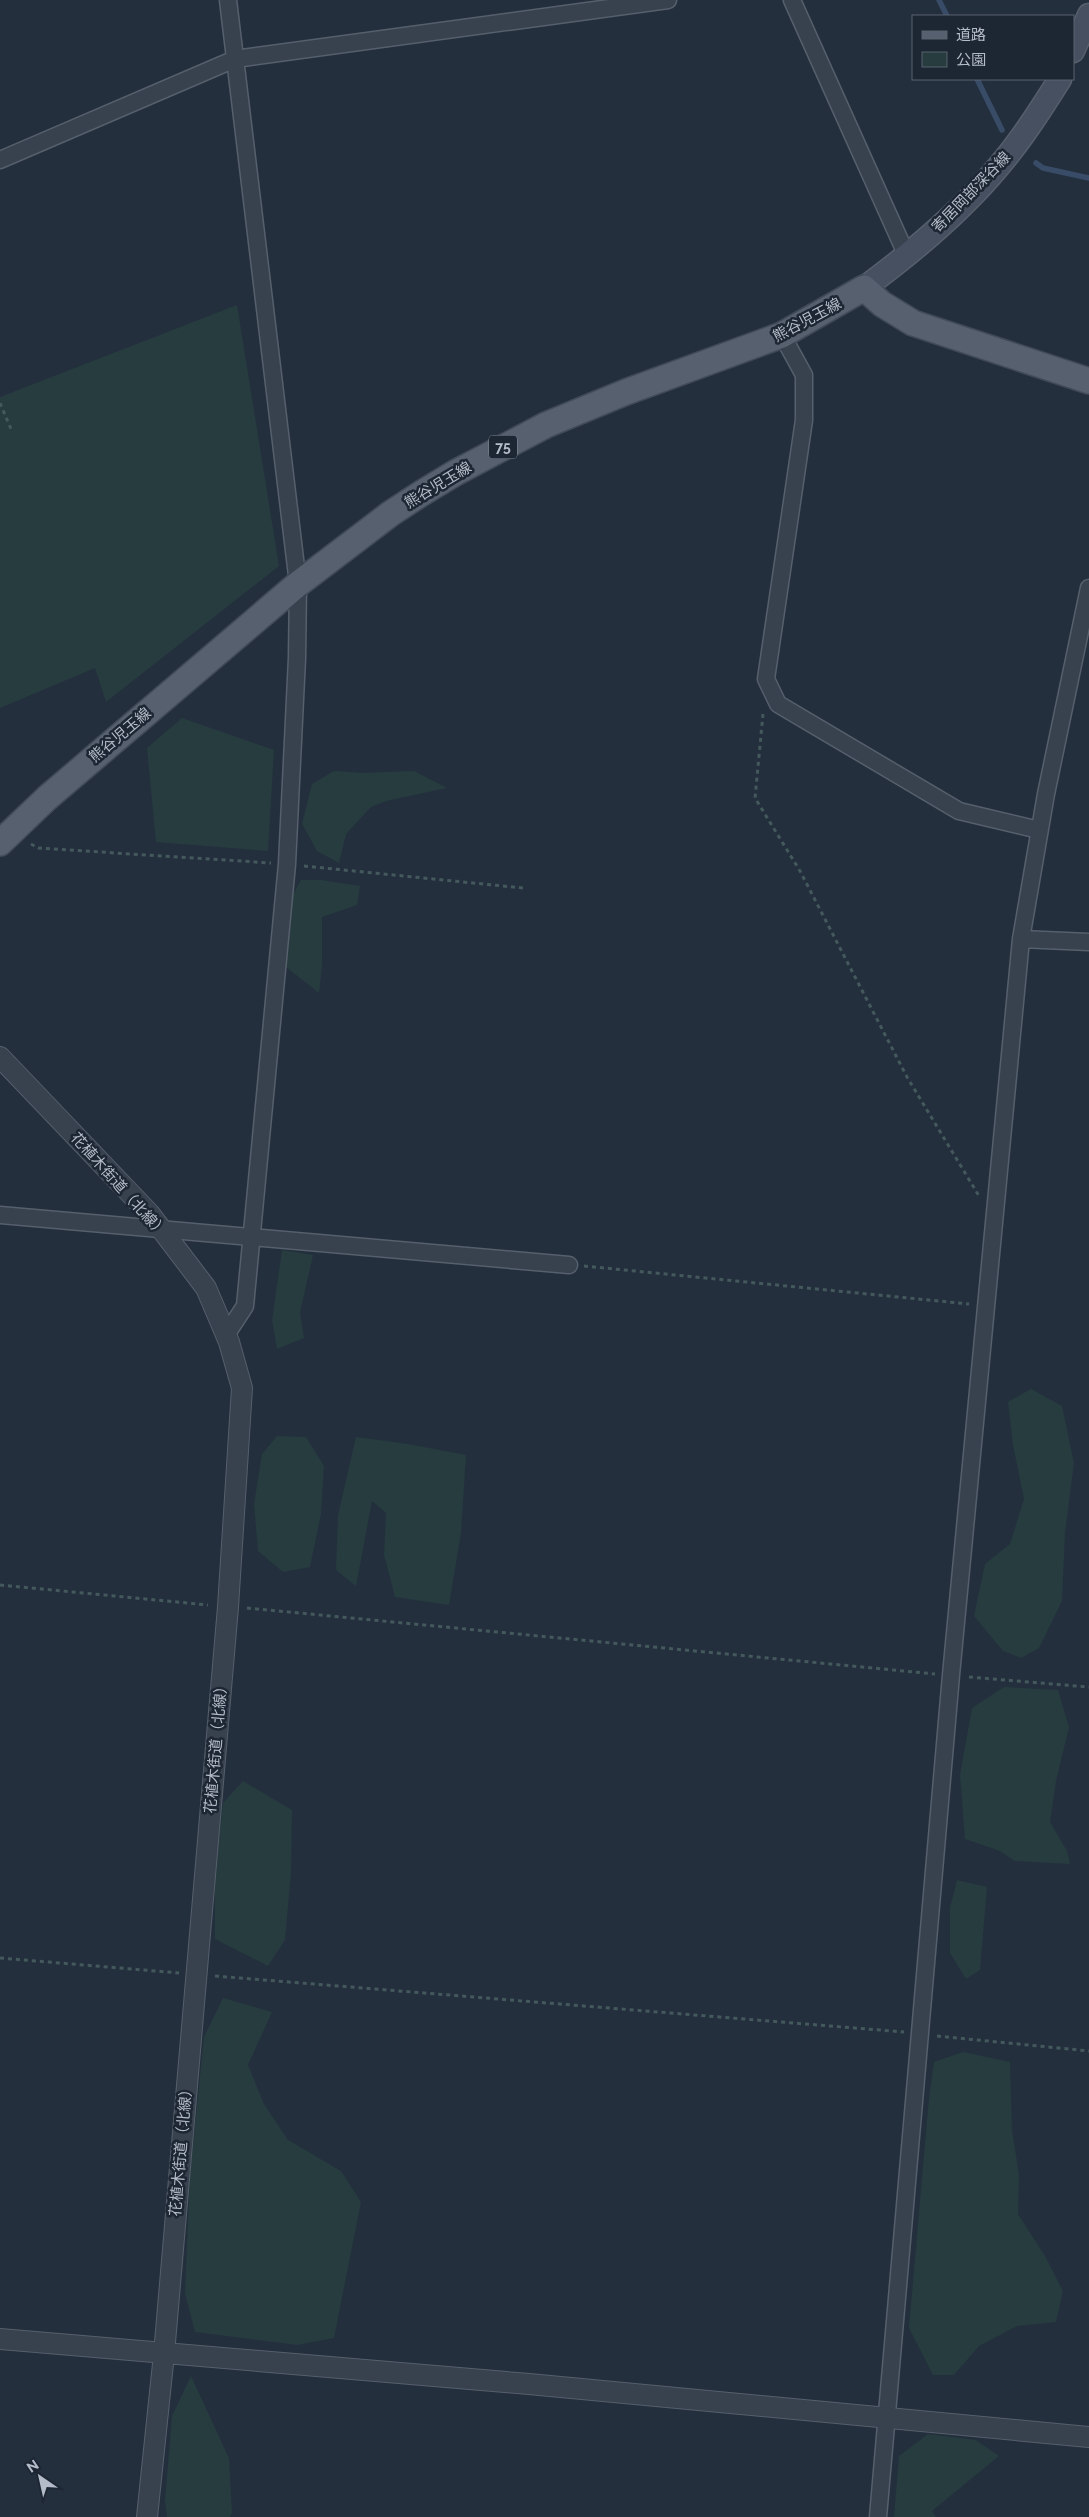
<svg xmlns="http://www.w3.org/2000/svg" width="1089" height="2517" font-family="Raleway,'Noto Sans JP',sans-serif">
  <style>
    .green { fill: #263c3f }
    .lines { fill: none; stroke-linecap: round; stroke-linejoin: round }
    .stream { stroke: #394c67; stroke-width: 5.5 }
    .minor-casing { stroke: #565f6c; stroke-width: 19 }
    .tertiary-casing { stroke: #565f6c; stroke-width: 22 }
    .secondary-casing { stroke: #565f6c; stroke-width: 25 }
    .primary-casing { stroke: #414a57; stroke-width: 28 }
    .path { stroke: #44595c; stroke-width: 3; stroke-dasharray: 4 4; stroke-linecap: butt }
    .minor { stroke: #38414e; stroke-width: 16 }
    .tertiary { stroke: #38414e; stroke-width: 20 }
    .secondary { stroke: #465061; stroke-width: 22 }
    .primary { stroke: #56606e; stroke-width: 25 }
    .labels { text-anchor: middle; stroke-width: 5; stroke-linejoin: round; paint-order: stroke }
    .shield { fill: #1d2633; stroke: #878f9c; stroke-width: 1 }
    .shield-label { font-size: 14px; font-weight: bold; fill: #b4bcc9 }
    .street-label { font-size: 15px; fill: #b4bcc9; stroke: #1d2633 }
  </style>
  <rect width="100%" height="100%" fill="#242f3e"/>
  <path class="green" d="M237,305L279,566L106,702L95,668L0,708V397Z
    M182,718L274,750L268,851L156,842L147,748Z
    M334,771L364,773L414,771L447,788L386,801L371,807L346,834L339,863L317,851L302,824L312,784Z
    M301,880H321L360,886L357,905L322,917V966L319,993L286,967C282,929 281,914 301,880Z
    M282,1250L313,1255L300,1313L304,1338L277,1349L272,1320Z
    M1031,1389L1062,1406L1074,1463L1065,1533L1062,1601L1039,1648L1021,1658L1003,1651L974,1616L985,1564L1010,1544L1024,1499L1013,1445L1008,1402Z
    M277,1436L306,1437L324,1466L321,1514L310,1567L283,1572L258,1551L254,1504L262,1454Z
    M356,1437L408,1444L466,1455L461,1533L449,1605L395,1597L384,1555L386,1513L372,1501L356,1586L336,1570L338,1515Z
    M1004,1687L1058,1690L1069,1727L1056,1781L1050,1822L1067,1851L1070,1864L1015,1861L1000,1851L965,1839L960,1775L972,1708Z
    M243,1781L292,1810L291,1873L285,1940L268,1966L215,1939V1878L223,1803Z
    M957,1880L987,1887L980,1970L966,1979L950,1953V1908Z
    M223,1998L272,2012L248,2065L264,2104L288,2140L341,2171L361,2202L334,2338L297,2345L195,2332L185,2293L190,2175L204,2037Z
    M963,2052L1010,2062L1012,2130L1019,2175L1018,2214L1045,2256L1063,2291L1056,2322L1017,2326L979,2346L954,2375H933L909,2328L929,2098L934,2062Z
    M191,2376L229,2458L232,2513L230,2517H167L165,2501L172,2416Z
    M928,2434L976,2440L999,2456L932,2511L936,2517H894L899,2456Z"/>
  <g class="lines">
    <path class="stream" d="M939,0L947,16
      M977,79L1002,130
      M1036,163L1043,168L1089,178"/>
    <g class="minor-casing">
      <path id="minor" d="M792,0L907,256
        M0,160L235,59L668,0
        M782,335L804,375V420L766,679L778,704L959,811L1039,830
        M1021,939L1089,942
        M0,1215L569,1265
        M226,1335L245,1306L287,864L297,658L298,584L228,0
        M878,2517L951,1675L1021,939L1046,794L1089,588"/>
    </g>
    <g class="tertiary-casing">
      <path id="tertiary" d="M0,1057L149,1213L206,1288L229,1342L242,1388L228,1607L164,2354L147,2517
        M0,2339L529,2384L1089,2437"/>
    </g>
    <g class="secondary-casing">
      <path id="secondary" d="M1073,51L1089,15
        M864,288C913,252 960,213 999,166C1022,139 1041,109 1060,79"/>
    </g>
    <g class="primary-casing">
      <path id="primary" d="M0,843L47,798L298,584L390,514L422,493L455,473L546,425L626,392L782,335L864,288L882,304L913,323L1089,381"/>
    </g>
    <path class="path" d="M0,403L11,429
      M763,714L755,798L800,871L907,1077L979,1196
      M31,844L38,848L271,863
      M304,866L523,888
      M584,1266L969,1304
      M0,1585L208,1605
      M247,1608L935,1674
      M969,1677L1089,1687
      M0,1958L179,1973
      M215,1976L904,2032
      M937,2036L1089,2051"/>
    <use href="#minor" class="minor"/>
    <use href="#tertiary" class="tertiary"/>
    <use href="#secondary" class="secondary"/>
    <use href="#primary" class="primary"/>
  </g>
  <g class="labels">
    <rect class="shield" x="489" y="435.5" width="28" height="23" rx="4"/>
    <g class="shield-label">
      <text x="503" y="452">75</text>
    </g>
    <g class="street-label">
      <text transform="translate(971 192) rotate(-46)" y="5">寄居岡部深谷線</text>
      <text transform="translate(807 320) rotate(-28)" y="5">熊谷児玉線</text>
      <text transform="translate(438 485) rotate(-31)" y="5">熊谷児玉線</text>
      <text transform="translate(120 735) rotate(-40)" y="5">熊谷児玉線</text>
      <text transform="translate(119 1185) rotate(48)" y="5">花植木街道（北線）</text>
      <text transform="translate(216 1746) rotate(-85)" y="5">花植木街道（北線）</text>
      <text transform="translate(181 2149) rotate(-85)" y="5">花植木街道（北線）</text>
    </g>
  </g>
  <rect x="912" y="15" width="162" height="65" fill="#1d2633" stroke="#59626f"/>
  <rect x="922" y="31" width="25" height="8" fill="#56606e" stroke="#59626f"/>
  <text x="956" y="40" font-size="15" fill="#b4bcc9">道路</text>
  <rect x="922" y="52" width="25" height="15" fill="#263c3f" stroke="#59626f"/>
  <text x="956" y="65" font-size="15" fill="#b4bcc9">公園</text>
  <g transform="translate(40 2477) rotate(326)" stroke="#1d2633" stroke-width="4" paint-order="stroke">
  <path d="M0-4L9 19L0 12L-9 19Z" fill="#b4bcc9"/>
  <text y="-8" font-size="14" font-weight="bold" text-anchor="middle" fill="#b4bcc9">N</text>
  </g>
</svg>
